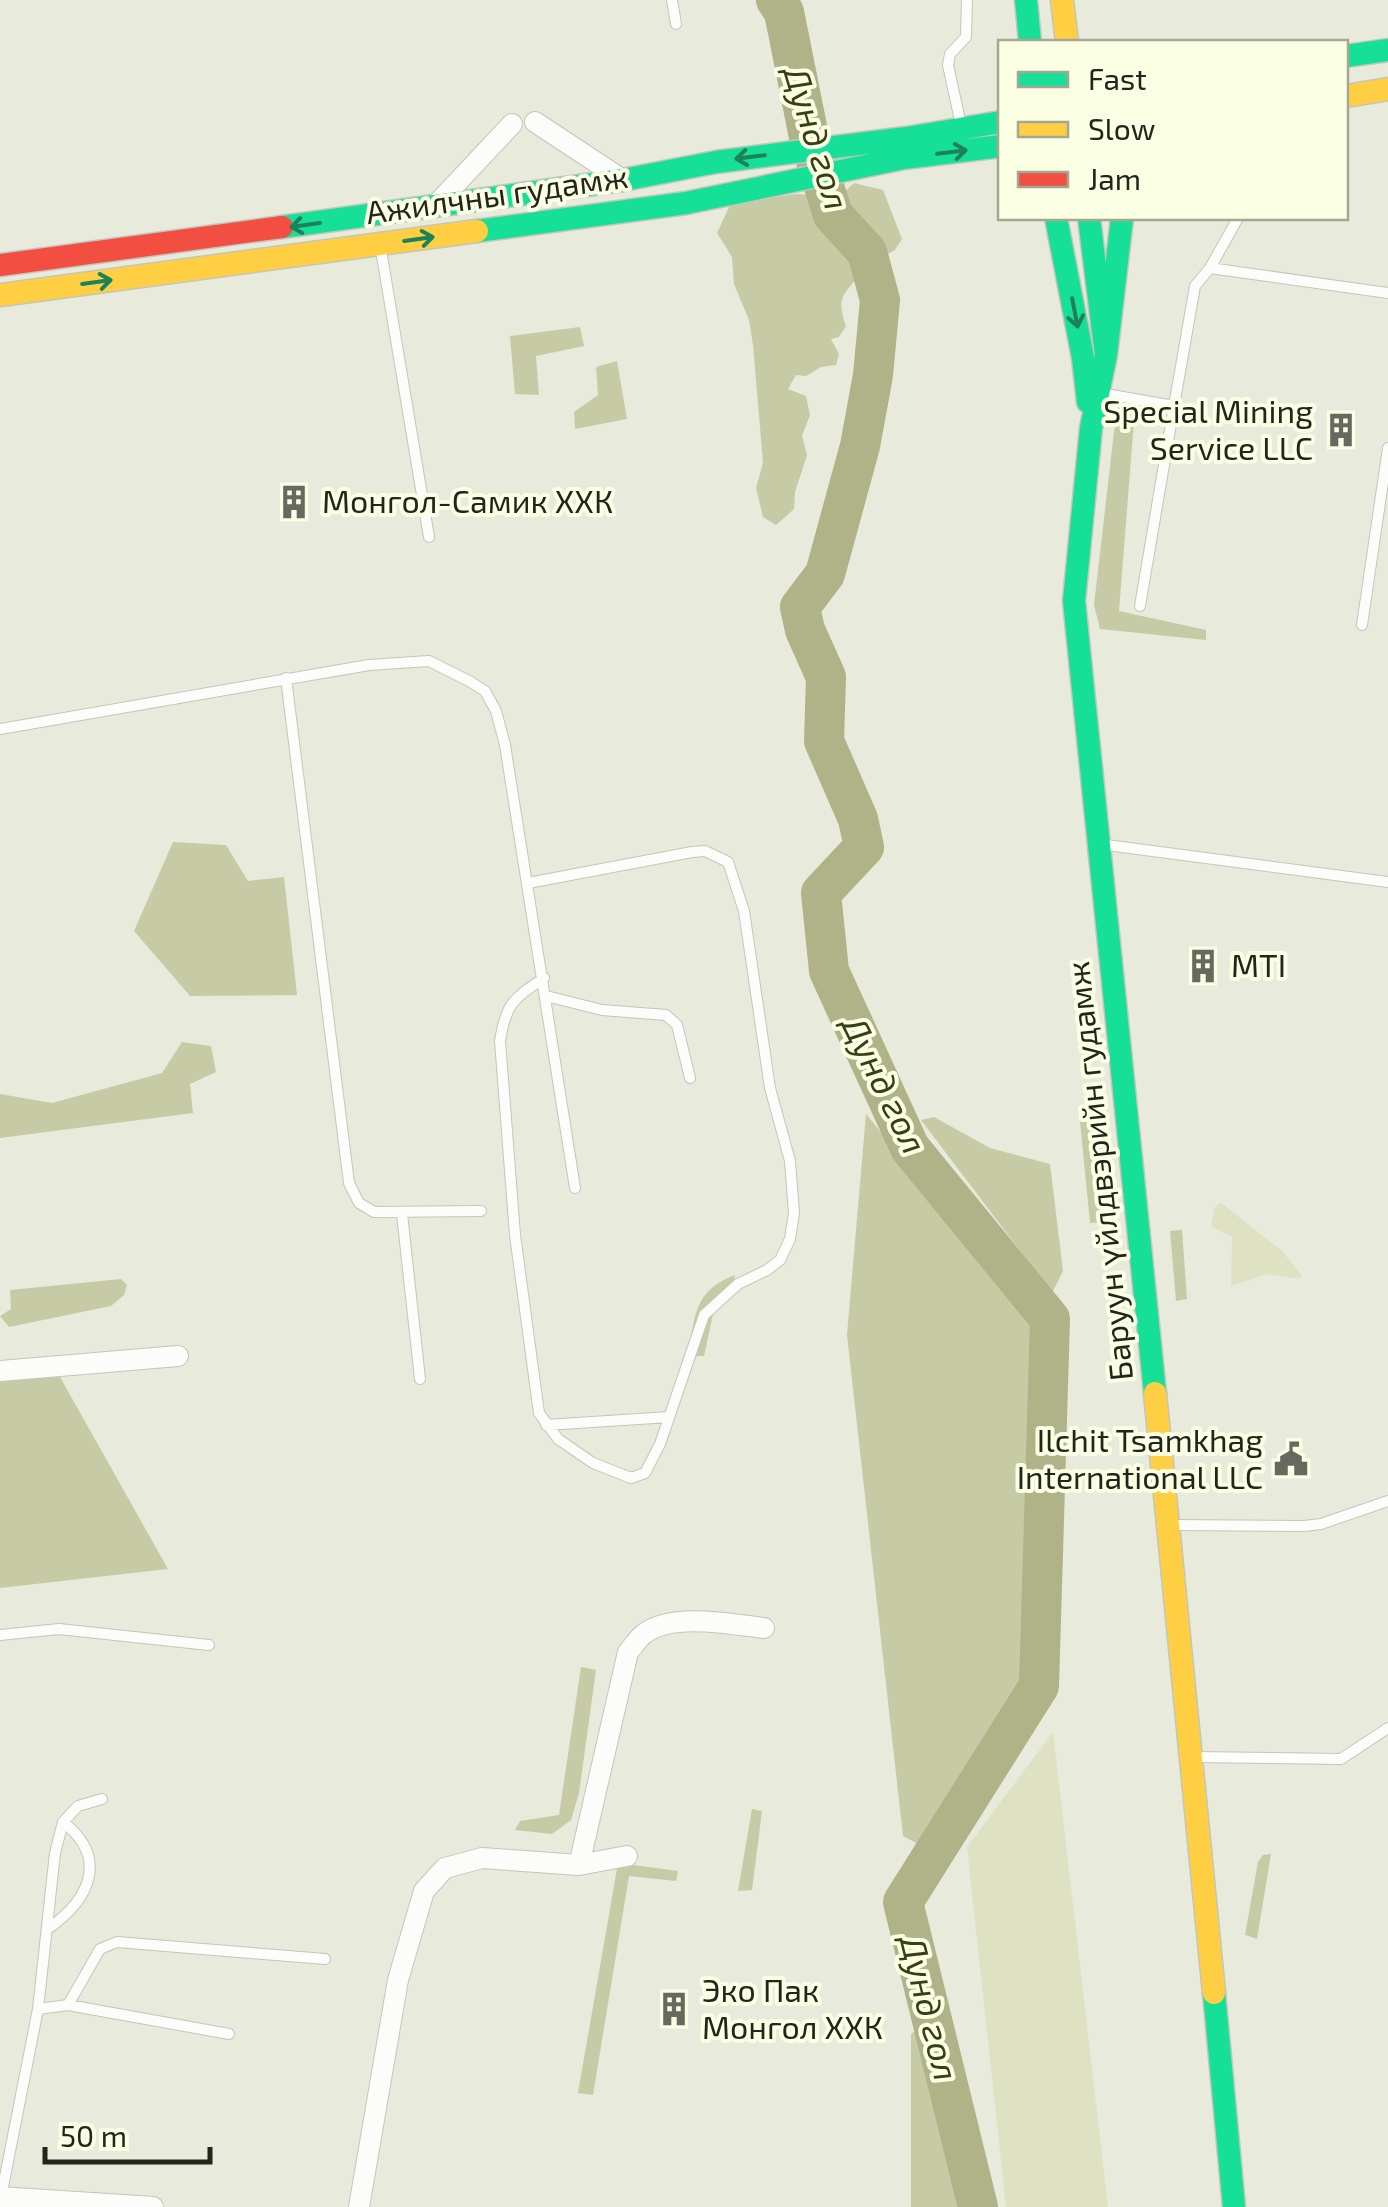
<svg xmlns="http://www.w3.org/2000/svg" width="1388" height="2207" font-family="'Exo 2',sans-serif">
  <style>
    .green { fill: #dee2c2 }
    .forest { fill: #c6cba5 }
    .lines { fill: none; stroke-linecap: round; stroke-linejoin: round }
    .river { stroke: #afb387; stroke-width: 40 }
    .lane-casing { stroke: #c4c6ba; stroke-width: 12 }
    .street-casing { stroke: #c4c6ba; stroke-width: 22 }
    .fast-casing { stroke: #c4c6ba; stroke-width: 25 }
    .slow-casing { stroke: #c4c6ba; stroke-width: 25 }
    .jam-casing { stroke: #c4c6ba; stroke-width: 25 }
    .lane { stroke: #fcfcfa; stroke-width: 10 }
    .street { stroke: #fcfcfa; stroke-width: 20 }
    .fast { stroke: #16e098; stroke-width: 22 }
    .slow { stroke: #ffcf43; stroke-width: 22 }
    .jam { stroke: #f24e42; stroke-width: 22 }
    .oneway { stroke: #1c825a }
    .labels { text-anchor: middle; stroke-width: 8; stroke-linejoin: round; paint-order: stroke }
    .street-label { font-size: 32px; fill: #23241b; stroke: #fafee2 }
    .poi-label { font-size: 32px; fill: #23241b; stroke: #fafee2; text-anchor: start }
    .water-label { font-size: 35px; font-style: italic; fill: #3b3e12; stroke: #fafee2 }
  </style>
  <rect width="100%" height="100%" fill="#e8eadb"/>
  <path class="green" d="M1221,1203L1281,1250L1302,1276L1299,1279L1267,1274L1231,1286L1232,1237L1211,1226L1215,1207Z
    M1053,1732L1108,2207H1006L967,1847Z"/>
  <path class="forest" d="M770,0H795L798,26C811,39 813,51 807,69L786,44L783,24L775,22L772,17L776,9Z
    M854,183L883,190L902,239L895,250L882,257L838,210L843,193Z
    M797,194L809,195L827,232C846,238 855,248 863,266C851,294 833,290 846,326L839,337L831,339L839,354L836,365L821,367L806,376L796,375L788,389L806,396L810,415L802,436L807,455L795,492L794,509L776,525L763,517L756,488L763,463L753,345L749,320L734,284L732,257L717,233L731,203Z
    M580,327L584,346L536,356L539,395L515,394L510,336Z
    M617,361L627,419L575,429L574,412L598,395L596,367Z
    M1117,406L1135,408L1119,611L1206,630V640L1100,629L1094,605Z
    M173,842L226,845L248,881L284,877L297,995L190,996L134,931Z
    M182,1042L211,1046L216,1072L190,1084L193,1113L0,1138V1094L52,1103L162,1073Z
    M866,1114L1039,1328L1028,1686L920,1845L903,1836L847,1335Z
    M934,1117L990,1148L1050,1164L1063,1271L1052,1293L921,1120Z
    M1104,1117L1112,1222L1090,1223L1080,1121Z
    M1182,1230L1187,1299L1176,1301L1170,1231Z
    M735,1275L731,1297L717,1296L704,1356H688C695,1316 693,1291 735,1275Z
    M121,1279L127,1285L124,1295L111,1306L9,1327L0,1316L11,1309L10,1290Z
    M60,1377L168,1569L0,1588V1378Z
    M581,1667L596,1670L579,1793L571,1820L552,1834L515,1830L520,1821L559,1815Z
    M752,1809L762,1811L752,1890L738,1891Z
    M1271,1854L1257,1939L1245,1935L1258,1862L1263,1855Z
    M618,1863L678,1871L676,1881L629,1876L593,2095L578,2093Z
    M948,2009L976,2207H911V2034Z"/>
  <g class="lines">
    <path class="river" d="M776,0L784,12L810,142L833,215L867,252L880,300L873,375L860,446L825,574L800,607L805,630L826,677L824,741L858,819L864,847L821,893L829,971L910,1148L1050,1319L1039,1686L903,1902L978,2207"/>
    <g class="lane-casing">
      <path id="lane" d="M672,0L676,24
        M961,125L948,65L950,54L966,37L967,0
        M381,250L429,537
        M1210,268L1238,218
        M1100,393L1174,406L1195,286L1210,268L1388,293
        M1140,606L1174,406
        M1362,625L1388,448
        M286,678L349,1183L359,1203L374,1212L481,1211
        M0,729L369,665L429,661L469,681L485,691L496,711L505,745L575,1188
        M1099,844L1388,882
        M528,883L692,852L705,851L728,862L744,911L770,1088L790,1161L794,1213L790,1239L780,1260L767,1270L738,1284L704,1315L660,1444L645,1473L631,1478L593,1463L558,1439L539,1413L515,1235L500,1041C506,1003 513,999 544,978
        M546,996L602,1010L666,1015L677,1025L690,1078
        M402,1214L420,1379
        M546,1425L669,1417
        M1170,1525L1304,1526L1321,1524L1388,1501
        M0,1635L59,1629L209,1645
        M1194,1757L1341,1759L1388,1728
        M49,1928C90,1899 109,1858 63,1822
        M68,2005L229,2034
        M38,2009L68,2005L100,1949L117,1942L325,1959
        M1,2197L38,2009L55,1853L63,1822L78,1806L102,1799"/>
    </g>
    <g class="street-casing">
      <path id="street" d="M535,122L623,180
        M434,207L512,124
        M0,1371L178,1356
        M579,1865L628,1652C633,1647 638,1638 644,1634C670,1612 732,1624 764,1628
        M0,2197L153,2207
        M359,2207L398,1980L424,1891L445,1868L482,1858L579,1865L627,1856"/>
    </g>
    <g class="fast-casing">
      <path id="fast" d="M1026,0L1030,42
        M1346,56L1388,50
        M1056,218L1083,358L1088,402
        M1089,218L1106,355L1091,428L1074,601L1155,1393
        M282,227L623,180L716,162L906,138L1001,122
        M477,231L686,203L904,158L1001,146
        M1106,355L1122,218
        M1214,1993L1234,2207"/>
    </g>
    <g class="slow-casing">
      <path id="slow" d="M1062,0L1067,42
        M1346,96L1388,89
        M0,295L477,231
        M1155,1393L1214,1993"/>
    </g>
    <g class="jam-casing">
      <path id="jam" d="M0,265L282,227"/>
    </g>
    <use href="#lane" class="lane"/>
    <use href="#street" class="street"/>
    <use href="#fast" class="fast"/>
    <use href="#slow" class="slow"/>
    <use href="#jam" class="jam"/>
  </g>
  <defs><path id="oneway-shaft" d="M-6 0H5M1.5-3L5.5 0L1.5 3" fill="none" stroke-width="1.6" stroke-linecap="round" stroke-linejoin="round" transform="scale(2.5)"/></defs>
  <g class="oneway">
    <use href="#oneway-shaft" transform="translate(952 152) rotate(-7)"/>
    <use href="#oneway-shaft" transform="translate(750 157) rotate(173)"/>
    <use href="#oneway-shaft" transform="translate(305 225) rotate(172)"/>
    <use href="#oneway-shaft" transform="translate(419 239) rotate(-8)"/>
    <use href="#oneway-shaft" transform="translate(97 282) rotate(-8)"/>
    <use href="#oneway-shaft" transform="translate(1075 313) rotate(79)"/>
  </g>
  <defs>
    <g id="building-bare" transform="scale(2.7)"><path d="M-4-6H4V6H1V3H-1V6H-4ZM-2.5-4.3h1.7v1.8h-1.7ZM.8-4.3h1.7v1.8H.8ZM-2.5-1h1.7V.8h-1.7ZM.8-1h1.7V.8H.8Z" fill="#68695e" stroke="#fafee2" stroke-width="2.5" paint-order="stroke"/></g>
    <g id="civic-bare" transform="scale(2.7)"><path d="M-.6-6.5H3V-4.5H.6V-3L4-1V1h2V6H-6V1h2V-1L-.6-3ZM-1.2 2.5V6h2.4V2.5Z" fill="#68695e" stroke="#fafee2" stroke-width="2.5" paint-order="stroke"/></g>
  </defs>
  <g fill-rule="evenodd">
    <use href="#building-bare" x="1341" y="430"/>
    <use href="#building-bare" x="294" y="502"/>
    <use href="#building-bare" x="1203" y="966"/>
    <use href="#civic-bare" x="1291" y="1459"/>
    <use href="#building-bare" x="674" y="2009"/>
  </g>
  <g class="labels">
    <g class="street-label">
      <text transform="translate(497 195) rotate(-8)" y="11">Ажилчны гудамж</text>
      <text transform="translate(1100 1171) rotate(-96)" y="11">Баруун үйлдвэрийн гудамж</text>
    </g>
    <g class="poi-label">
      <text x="1313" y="423" text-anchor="end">Special Mining<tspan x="1313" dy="37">Service LLC</tspan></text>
      <text x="322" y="513">Монгол-Самик ХХК</text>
      <text x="1231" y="977">MTI</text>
      <text x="1263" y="1452" text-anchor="end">Ilchit Tsamkhag<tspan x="1263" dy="37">International LLC</tspan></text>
      <text x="702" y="2002">Эко Пак<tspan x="702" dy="37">Монгол ХХК</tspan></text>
    </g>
    <g class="water-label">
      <text transform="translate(816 138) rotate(73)" y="12">Дунд гол</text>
      <text transform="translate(884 1085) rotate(64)" y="12">Дунд гол</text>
      <text transform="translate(929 2008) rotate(76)" y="12">Дунд гол</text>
    </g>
  </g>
  <rect x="998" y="40" width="350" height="180" fill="#fafee2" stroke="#a4a792" stroke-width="2.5"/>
  <rect x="1018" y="72" width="50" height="15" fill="#16e098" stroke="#a4a792" stroke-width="2.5"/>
  <text x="1088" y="90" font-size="30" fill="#23241b">Fast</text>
  <rect x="1018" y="122" width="50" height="15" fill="#ffcf43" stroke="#a4a792" stroke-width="2.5"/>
  <text x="1088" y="140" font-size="30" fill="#23241b">Slow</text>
  <rect x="1018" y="172" width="50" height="15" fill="#f24e42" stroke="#a4a792" stroke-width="2.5"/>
  <text x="1088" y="190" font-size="30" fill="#23241b">Jam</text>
  <path d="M45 2147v15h165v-15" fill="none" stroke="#23241b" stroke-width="5"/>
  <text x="60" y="2147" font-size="30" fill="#23241b" stroke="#fafee2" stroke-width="8" paint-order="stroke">50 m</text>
</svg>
